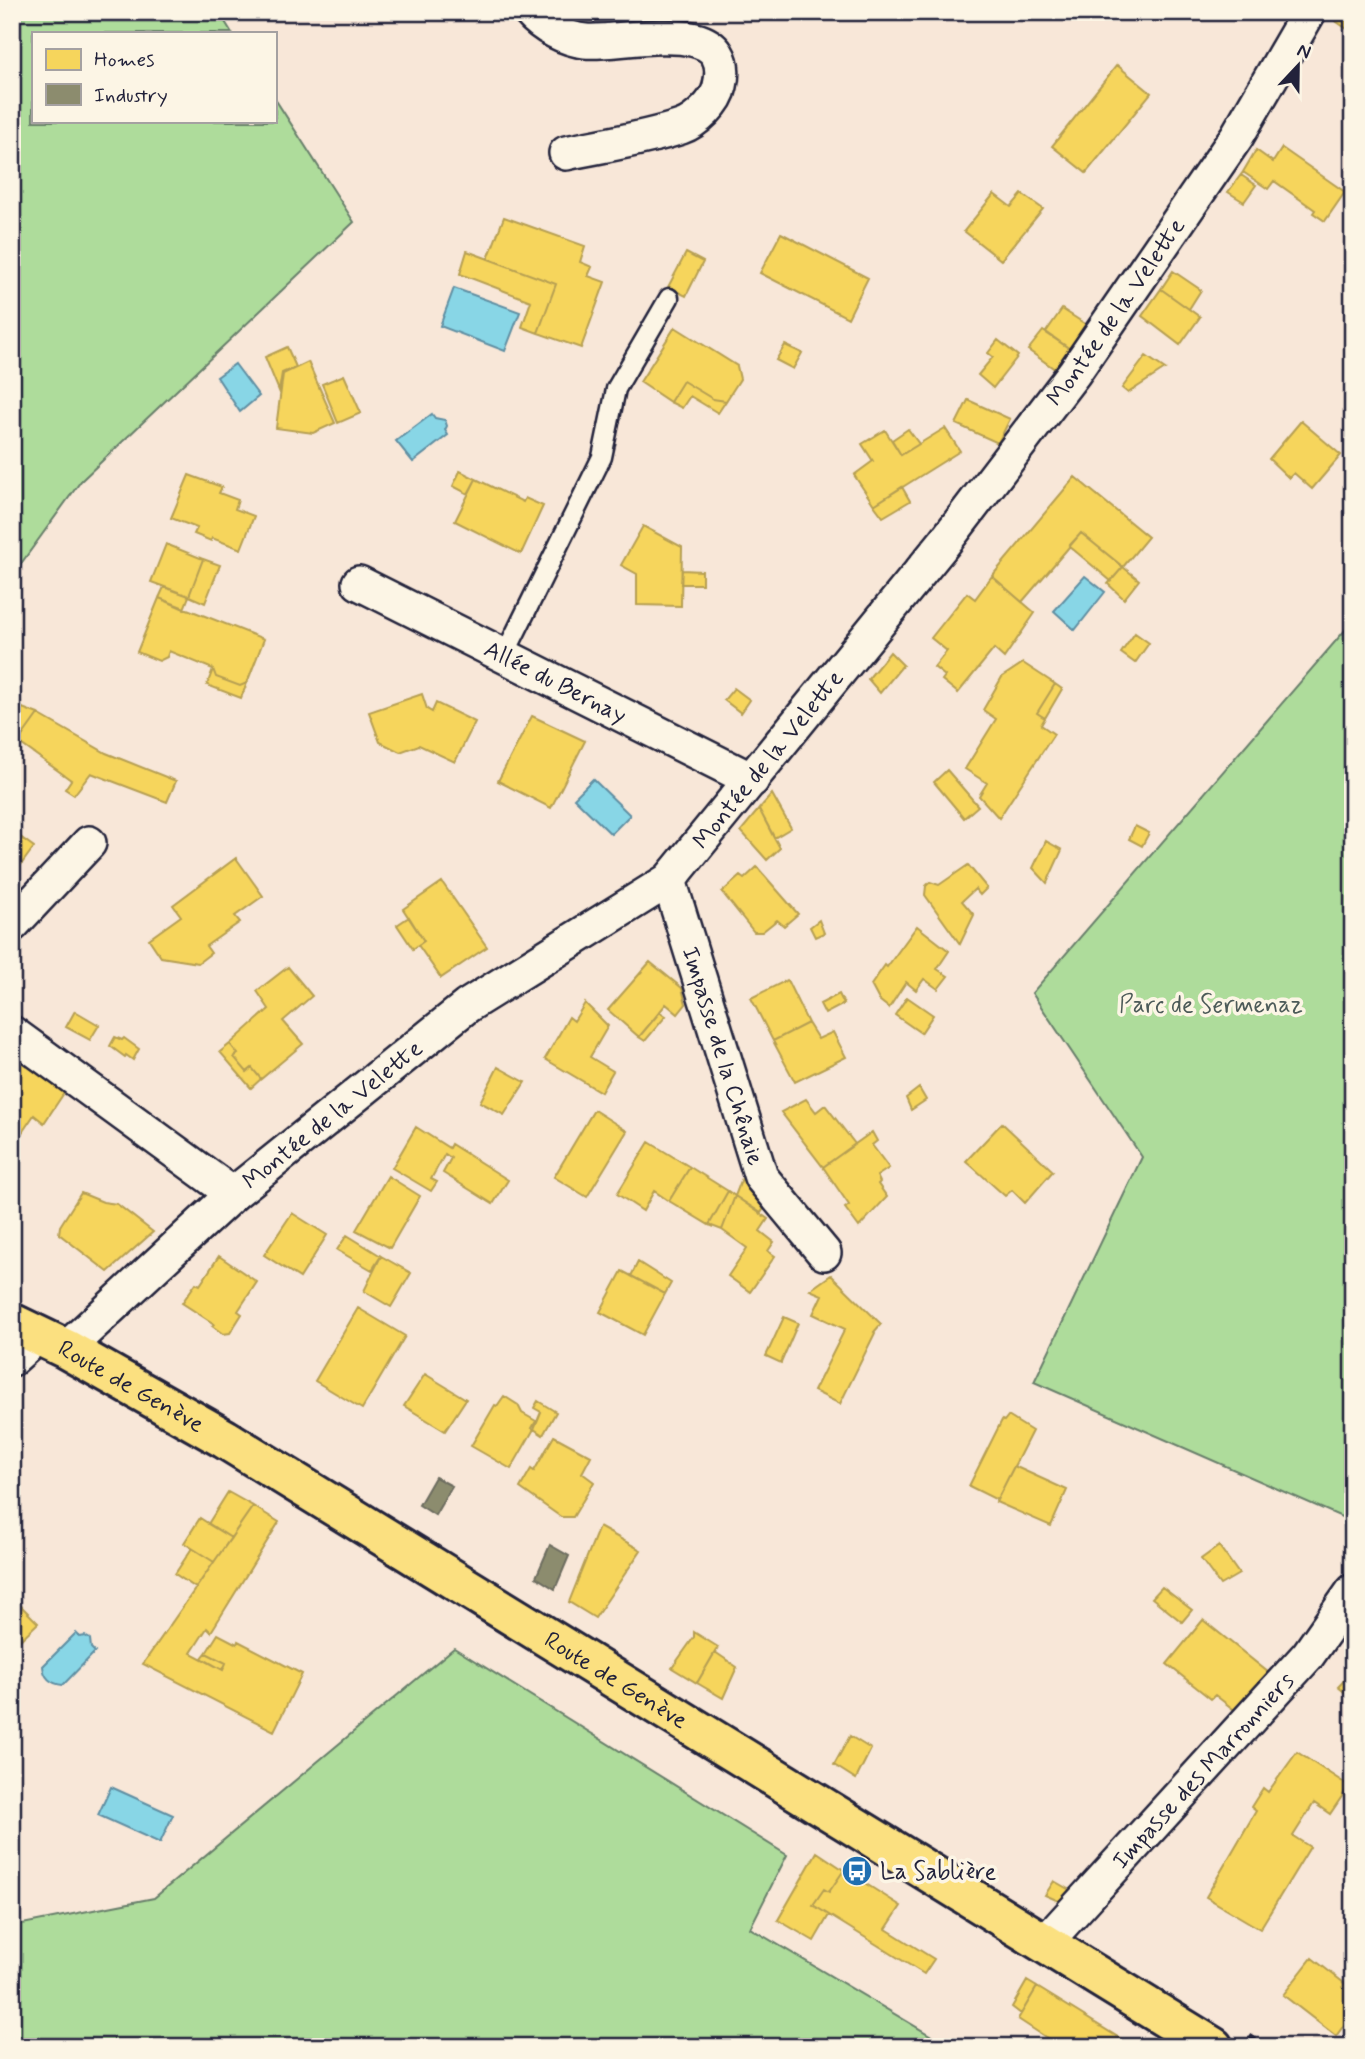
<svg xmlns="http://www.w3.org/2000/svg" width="1365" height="2059" font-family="Mynerve,sans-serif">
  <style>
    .green { fill: #aedc9b; stroke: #687f6b; stroke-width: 2 }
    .water { fill: #88d6e6; stroke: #5f8ea2; stroke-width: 2 }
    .homes { fill: #f6d55c; stroke: #b69f52; stroke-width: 2 }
    .industry { fill: #8c8c6e; stroke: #6c6c5f; stroke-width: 2 }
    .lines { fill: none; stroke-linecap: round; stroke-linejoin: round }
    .lane-casing { stroke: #22223b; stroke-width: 23 }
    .street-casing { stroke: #22223b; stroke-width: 38 }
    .primary-casing { stroke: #22223b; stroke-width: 44 }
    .path { stroke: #22223b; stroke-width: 4.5; stroke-dasharray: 7 5; stroke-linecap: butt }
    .lane { stroke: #fcf5e5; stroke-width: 18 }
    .street { stroke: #fcf5e5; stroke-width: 33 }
    .primary { stroke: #fbe080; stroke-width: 38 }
    .labels { text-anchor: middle; stroke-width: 7; stroke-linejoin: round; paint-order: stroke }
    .street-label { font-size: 24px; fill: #22223b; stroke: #fcf5e5 }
    .park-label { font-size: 24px; fill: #4c5a58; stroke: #fcf5e5 }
    .poi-label { font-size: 24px; fill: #22223b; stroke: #fcf5e5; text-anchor: start }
  </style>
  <rect width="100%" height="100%" fill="#f8e7d8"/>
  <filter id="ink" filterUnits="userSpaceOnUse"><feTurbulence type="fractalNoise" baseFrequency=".0143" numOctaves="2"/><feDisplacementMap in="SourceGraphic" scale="14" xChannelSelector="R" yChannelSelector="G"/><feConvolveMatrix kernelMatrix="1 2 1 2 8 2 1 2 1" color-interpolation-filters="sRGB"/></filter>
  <g filter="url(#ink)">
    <path class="green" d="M12,12H219L232,33H33V121H275V99L354,222L81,481L12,576Z
      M1353,621V1522L1034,1382L1142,1157L1032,993Z
      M454,1648L787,1855L750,1928L950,2047H12V1926L154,1898Z"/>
    <path class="water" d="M454,288L520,312L505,351L440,326Z
      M235,364L259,396L240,412L217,377Z
      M432,414L435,418L445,420L447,426L445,430L448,435L413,462L396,441Z
      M1085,576L1105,592L1075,630L1054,611Z
      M593,779L630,815L611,834L574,798Z
      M76,1633L80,1637L85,1636L90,1639L91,1648L95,1652L63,1685C52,1684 44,1679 43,1666Z
      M111,1787L173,1815L160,1843L98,1815Z"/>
    <path class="homes" d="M1338,12H1353V33L1334,20Z
      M1117,65L1151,93L1086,173L1052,146Z
      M1282,148L1345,192L1325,221L1313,213L1315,210L1274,181L1268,189L1243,172L1256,150L1273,162Z
      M1243,172L1241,175L1256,185L1244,202L1228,192Z
      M994,194L1011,207L1022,194L1043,209L1001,260L964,231Z
      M504,217L585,246L580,262L592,267L588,276L605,282L581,348L538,333L556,284L488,259Z
      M781,233L868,278L848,318L760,273Z
      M467,251L556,284L538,333L522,327L531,301L460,274Z
      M686,253L703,262L686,296L668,287Z
      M1173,271L1201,290L1189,309L1161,289Z
      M1161,289L1200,317L1180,345L1142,316Z
      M1062,309L1090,327L1073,351L1046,332Z
      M675,327L737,366L740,379L726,401L713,399L683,381L670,402L640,382Z
      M1043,331L1073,351L1059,372L1028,350Z
      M998,340L1018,356L993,388L978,375L993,357L988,353Z
      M785,345L802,353L793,369L776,360Z
      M287,347L296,367L282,373L279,391L265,357Z
      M1146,356L1165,369L1128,393L1122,388Z
      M308,362L335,423L313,433L276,428L283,374Z
      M344,375L361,413L338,423L322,384Z
      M683,381L713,399L726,401L718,413L690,396L682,408L670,402Z
      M968,400L1010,419L998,443L956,424Z
      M1301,421L1341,455L1312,489L1294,473L1289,478L1269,459Z
      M945,428L960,451L874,505L854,475L873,461L862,444L885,430L901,455Z
      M908,429L919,444L901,455L892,440Z
      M460,471L476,479L468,494L453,486Z
      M189,475L222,487L219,493L238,500L235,509L254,516L241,549L212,538L211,541L194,534L197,528L171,518Z
      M1075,477L1148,537L1123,567L1081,533L1022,602L992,576Z
      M476,479L523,502L525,498L543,506L521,554L455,521Z
      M902,487L910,501L883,517L874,505Z
      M643,526L682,547L681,606L637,605V574L621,565Z
      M1081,533L1123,567L1111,581L1069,546Z
      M166,544L203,559L189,596L151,582Z
      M203,559L220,565L205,603L189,596Z
      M1123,567L1139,580L1124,599L1108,584Z
      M682,570L702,571V584H681Z
      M992,576L1035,613L1004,658L994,649L958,693L942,680L945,676L934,667L947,651L931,638L967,593L975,599Z
      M164,587L189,596L184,609L159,598Z
      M159,598L264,639L247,683L240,686L216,677L213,669L169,651L167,657L159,661L137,652Z
      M1135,633L1149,643L1135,663L1121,653Z
      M890,652L903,665L880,693L868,679Z
      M1023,663L1055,684L1037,713L1045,718L1041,725L1054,734L999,818L979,796L987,783L965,769L996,719L983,710L1002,677Z
      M213,669L216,677L240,686L247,683L241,698L207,685Z
      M1055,684L1062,689L1045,718L1037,713Z
      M734,688L750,700L741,713L724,700Z
      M422,694L427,709L432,712L436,703L475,722L455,762L419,745L400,752L380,742L369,712Z
      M12,704L38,714L18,742L15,739L12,742Z
      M38,714L106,753L176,781L167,802L91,773L74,795L65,789L71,780L18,742Z
      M532,716L585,741L551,808L498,781Z
      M947,770L978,806L964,818L934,782Z
      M772,794L791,828L774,838L759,809Z
      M759,809L780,848L767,860L741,831Z
      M1135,826L1149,833L1142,846L1129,839Z
      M12,831L34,847L12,877Z
      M1046,841L1062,850L1047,883L1033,868Z
      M236,858L263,896L235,916L240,922L206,946L211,953L198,963L161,957L149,939L181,916L173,905Z
      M968,865L987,888L980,895L975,889L962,901L974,915L960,944L925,895L926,886L930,882L939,885Z
      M757,867L798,914L784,926L777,920L762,932H754L722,892L740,876L744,879Z
      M442,882L487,947L441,978L418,945L424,941L403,909Z
      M409,917L424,941L413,949L397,925Z
      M819,920L824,933L815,937L810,927Z
      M917,926L949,951L937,969L948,976L938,989L924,979L916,990L906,982L889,1008L879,1000L871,985L885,965L887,967Z
      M650,962L682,988L686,1004L678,1014L666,1004L639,1037L608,1010Z
      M288,967L312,996L283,1021L303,1044L261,1079L252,1068L247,1072L234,1057L238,1054L230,1044L269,1009L257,991Z
      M787,980L808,1023L773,1041L751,998Z
      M839,994L844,1004L825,1014L820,1004Z
      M907,997L933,1015L921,1033L895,1015Z
      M585,1003L608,1026L590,1057L613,1071L601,1092L545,1059L569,1017L574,1021Z
      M75,1011L99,1025L90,1040L66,1027Z
      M660,1012L666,1016L645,1041L639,1037Z
      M808,1023L818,1039L833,1032L846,1057L795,1082L773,1041Z
      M115,1037L122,1040L124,1038L139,1049L133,1060L126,1055L125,1057L110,1046Z
      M230,1044L238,1054L234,1057L247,1072L252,1068L261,1079L251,1088L220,1052Z
      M17,1057L66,1090L44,1123L34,1115L19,1137L12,1133V1064Z
      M498,1067L525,1082L504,1115L480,1102Z
      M919,1088L926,1100L911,1110L906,1098Z
      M806,1099L816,1112L825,1105L855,1144L823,1167L781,1112Z
      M594,1110L627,1131L587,1197L554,1177Z
      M1002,1123L1053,1171L1025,1203L1012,1190L1005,1196L966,1161Z
      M416,1127L449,1148L451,1144L508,1180L493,1204L443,1173L451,1158L445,1154L431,1179L437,1182L431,1191L392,1168Z
      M872,1132L877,1141L872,1145L889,1168L877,1176L880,1182L878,1184L887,1197L859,1227L845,1208L849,1205L823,1167Z
      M649,1142L690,1167L669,1201L654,1191L643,1211L617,1194Z
      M690,1167L728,1191L709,1225L669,1201Z
      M388,1176L420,1196L390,1248L356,1230Z
      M742,1178L766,1205L761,1213L735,1196Z
      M728,1191L735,1196L722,1230L709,1225Z
      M81,1193L103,1202L117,1204L153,1232L108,1272L59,1234L60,1226Z
      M735,1196L768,1219L760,1231L774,1242L768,1251L775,1256L750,1292L728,1276L747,1248L722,1230Z
      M292,1213L327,1235L300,1278L264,1255Z
      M347,1235L381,1256L372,1270L337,1250Z
      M219,1256L257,1282L238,1311L242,1314L230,1333L223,1334L212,1326L214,1324L182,1303L196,1283L200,1285Z
      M381,1256L411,1273L391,1307L364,1291Z
      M638,1262L671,1283L665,1294L631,1276Z
      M622,1271L665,1294L643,1335L600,1312Z
      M831,1275L881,1324L874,1332L875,1333L840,1404L814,1391L845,1329L813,1314L822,1295L810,1290Z
      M358,1308L405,1336L362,1409L315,1381Z
      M784,1317L798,1323L781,1363L766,1356Z
      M425,1374L466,1399L445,1431L404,1406Z
      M504,1396L518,1405L522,1413L536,1421L532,1428L534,1429L511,1469L471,1446L495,1405L497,1406Z
      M538,1401L556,1412L543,1435L534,1429L541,1412L534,1408Z
      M1008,1416L1032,1431L997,1500L969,1486L1002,1420L1004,1421Z
      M554,1436L591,1456L582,1473L594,1482L573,1517H561L520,1488L531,1469L534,1471Z
      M1014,1466L1067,1490L1051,1526L996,1502Z
      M228,1492L253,1506L231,1538L208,1524Z
      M253,1506L279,1522L211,1632L207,1628L191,1653L223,1670L226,1663L206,1653L218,1634L237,1644L238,1641L302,1674L274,1731L143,1664Z
      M200,1518L231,1538L214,1562L184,1543Z
      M599,1527L641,1550L595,1618L569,1602Z
      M1219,1546L1239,1574L1220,1585L1201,1559Z
      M192,1548L214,1562L196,1588L175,1574Z
      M1162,1587L1192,1610L1182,1622L1152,1598Z
      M19,1604L38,1623L12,1648V1611Z
      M1203,1620L1269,1673L1237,1712L1215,1695L1211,1699L1167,1664Z
      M694,1632L718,1647L697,1683L672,1668L694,1637Z
      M715,1652L737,1667L723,1698L697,1683Z
      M206,1653L226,1663L223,1670L202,1658Z
      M1353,1671V1699L1338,1687Z
      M850,1736L871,1749L856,1779L834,1765Z
      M1297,1752L1349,1786L1330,1814L1314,1803L1293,1836L1310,1847L1260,1929L1206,1897L1256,1811L1251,1807L1263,1788L1268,1792Z
      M817,1852L844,1870L829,1892L824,1889L813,1905L829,1915L814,1941L778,1920Z
      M844,1870L901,1906L886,1929L934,1959L924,1974L813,1905L824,1889L829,1892Z
      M1054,1881L1075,1893L1061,1902L1045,1895Z
      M1312,1958L1353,1990V2013L1336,2036L1283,1995Z
      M1027,1981L1037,1987L1021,2014L1012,2007Z
      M1037,1987L1134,2047H1046L1050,2040L1018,2019Z"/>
    <path class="industry" d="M435,1477L452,1486L435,1515L419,1505Z
      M550,1545L569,1556L555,1589L536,1577Z"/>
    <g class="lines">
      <g class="lane-casing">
        <path id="lane" d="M504,656L602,457L616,389L669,298"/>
      </g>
      <g class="street-casing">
        <g id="street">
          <path d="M530,12C543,27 566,39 585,41C624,45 737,11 720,86C717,102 696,122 681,127C645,139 603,145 566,153"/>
          <path id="s1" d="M359,583L752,780"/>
          <path id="s2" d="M669,880L761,1177L824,1253"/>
          <path d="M12,925L89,843"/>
          <path d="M12,1033L233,1194"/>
          <path id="s3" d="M66,1349L233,1194L467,1006L669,880L944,543L1074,373L1237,136L1309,12"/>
          <path d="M12,1359L39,1335"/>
          <path id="s4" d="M1045,1943L1308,1655L1353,1591"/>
        </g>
      </g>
      <g class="primary-casing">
        <g id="primary">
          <path id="s5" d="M12,1323L66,1349L225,1439L1213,2047"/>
        </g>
      </g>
      <path class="path" d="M1250,2036L1267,2047"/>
      <use href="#lane" class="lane"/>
      <use href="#street" class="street"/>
      <use href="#primary" class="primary"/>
    </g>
  </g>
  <defs>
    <g id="bus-disc" transform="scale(1.575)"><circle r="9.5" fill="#1f6fb2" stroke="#fcf5e5"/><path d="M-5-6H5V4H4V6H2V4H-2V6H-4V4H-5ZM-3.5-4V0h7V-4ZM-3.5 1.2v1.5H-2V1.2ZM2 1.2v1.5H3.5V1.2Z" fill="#fff"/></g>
  </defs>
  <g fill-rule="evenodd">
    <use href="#bus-disc" x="857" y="1871"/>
  </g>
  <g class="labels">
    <g class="street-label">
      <text dy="8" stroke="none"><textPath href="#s3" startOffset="1489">Montée de la Velette</textPath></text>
      <text dy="8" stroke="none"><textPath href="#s1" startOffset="220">Allée du Bernay</textPath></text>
      <text dy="8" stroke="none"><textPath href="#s3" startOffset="922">Montée de la Velette</textPath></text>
      <text dy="8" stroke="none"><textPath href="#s2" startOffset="184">Impasse de la Chênaie</textPath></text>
      <text dy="8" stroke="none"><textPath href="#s3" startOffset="355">Montée de la Velette</textPath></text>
      <text dy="8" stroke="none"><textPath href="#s5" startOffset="135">Route de Genève</textPath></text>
      <text dy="8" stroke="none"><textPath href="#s5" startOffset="702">Route de Genève</textPath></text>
      <text dy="8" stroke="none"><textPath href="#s4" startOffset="234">Impasse des Marronniers</textPath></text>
    </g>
    <g class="park-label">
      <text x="1211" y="1012">Parc de Sermenaz</text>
    </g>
    <g class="poi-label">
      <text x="880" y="1879">La Sablière</text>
    </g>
  </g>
  <rect width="1365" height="2059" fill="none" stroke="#fcf5e5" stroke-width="42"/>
  <rect x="21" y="21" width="1323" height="2017" fill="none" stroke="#22223b" stroke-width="2.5" filter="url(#ink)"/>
  <rect x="32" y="32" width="245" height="91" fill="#fcf5e5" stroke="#a5a1a1" stroke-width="2"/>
  <rect x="46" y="49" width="35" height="21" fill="#f6d55c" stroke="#a5a1a1" stroke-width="2"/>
  <text x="94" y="66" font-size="21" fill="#22223b">Homes</text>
  <rect x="46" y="84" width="35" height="21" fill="#8c8c6e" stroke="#a5a1a1" stroke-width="2"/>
  <text x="94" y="102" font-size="21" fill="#22223b">Industry</text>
  <g transform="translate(1298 66) rotate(22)" stroke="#fcf5e5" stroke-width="5" paint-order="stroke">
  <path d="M0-5L12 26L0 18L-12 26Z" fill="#22223b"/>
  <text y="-10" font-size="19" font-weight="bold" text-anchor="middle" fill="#22223b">N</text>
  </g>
</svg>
